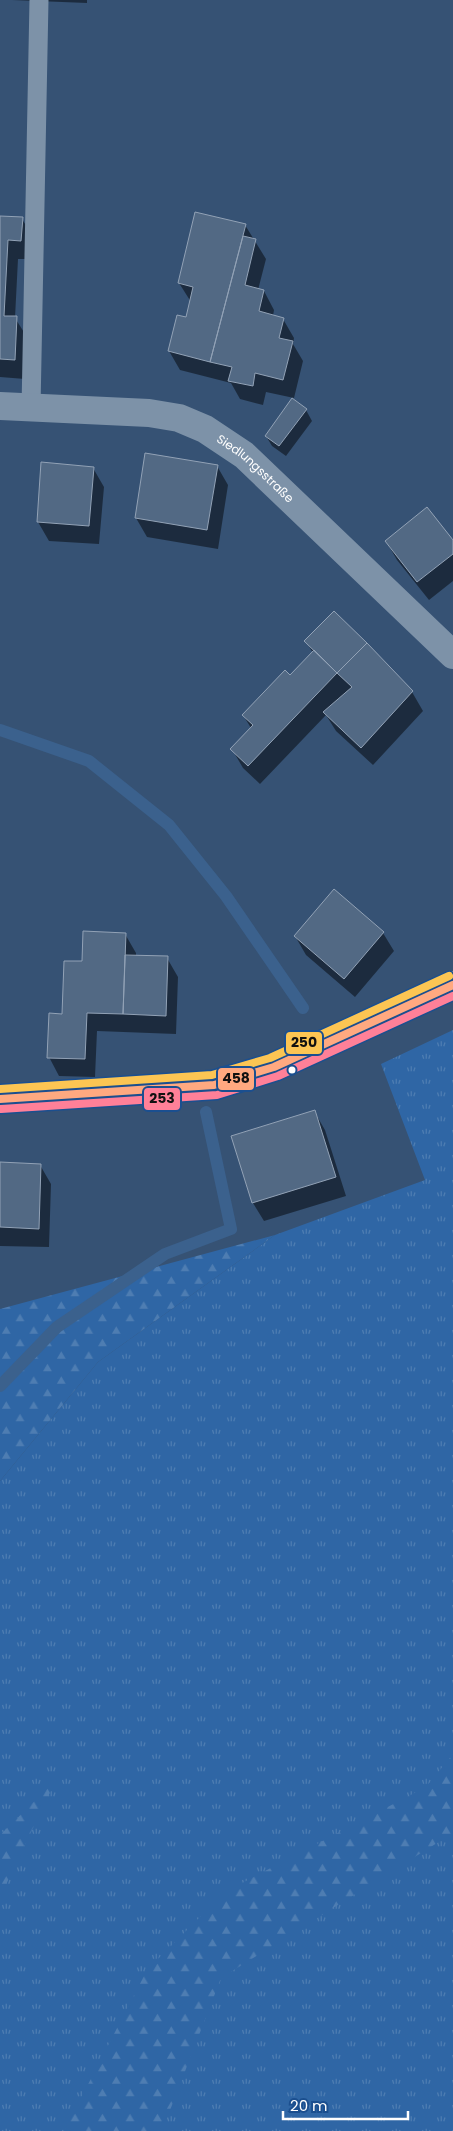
<svg xmlns="http://www.w3.org/2000/svg" width="453" height="2131" font-family="Poppins,sans-serif">
  <style>
    .grass { fill: url(#grass-tufts) }
    .forest { fill: url(#forest-firs) }
    .shadow { fill: #0007 }
    .lines { fill: none; stroke-linecap: round; stroke-linejoin: round }
    .stream { stroke: #3b618d; stroke-width: 12 }
    .building { fill: #526984; stroke: #92a2b6 }
    .lane { stroke: #7d92a8; stroke-width: 19 }
    .street { stroke: #7d92a8; stroke-width: 28 }
    .secondary { stroke: #798da4; stroke-width: 28 }
    .bus-1-casing { stroke: #1b4f8f; stroke-width: 11 }
    .bus-2-casing { stroke: #1b4f8f; stroke-width: 11 }
    .bus-3-casing { stroke: #1b4f8f; stroke-width: 11 }
    .bus-1 { stroke: #ffa980; stroke-width: 8 }
    .bus-2 { stroke: #ff8098; stroke-width: 8 }
    .bus-3 { stroke: #fcc553; stroke-width: 8 }
    .bus-dot { fill: #fff; stroke: #1b4f8f; stroke-width: 2 }
    .labels { text-anchor: middle; stroke-width: 4; stroke-linejoin: round; paint-order: stroke }
    .street-label { font-size: 12px; fill: #fff; stroke: #1b4f8f }
    .line-badge { stroke: #1b4f8f; stroke-width: 2 }
    .pale-badge-label { font-size: 14px; text-anchor: middle; font-weight: bold; fill: #111 }
  </style>
  <defs>
    <pattern id="grass-tufts" width="24" height="20" patternUnits="userSpaceOnUse" patternTransform="scale(1.25)"><rect width="24" height="20" fill="#2f66a5"/><path d="M3 7l-1-3M5 7V3M7 7l1-3M15 17l-1-3M17 17v-4M19 17l1-3" fill="none" stroke="#4e7db2"/></pattern>
    <pattern id="forest-firs" width="22" height="20" patternUnits="userSpaceOnUse" patternTransform="scale(1.25)"><rect width="22" height="20" fill="#2f66a5"/><path d="M5 1l3.5 6h-7zM16 11l3.5 6h-7z" fill="#4e7db2"/></pattern>
  </defs>
  <rect width="100%" height="100%" fill="#365274"/>
  <path class="grass" d="M453,1030V2131H0V1481L98,1362L275,1235L425,1180L381,1064Z"/>
  <path class="forest" d="M275,1235L98,1362L0,1481V1309Z
    M453,1754V1833L221,1978L162,2131H64L147,1970L225,1892L426,1787Z
    M56,1780L0,1897V1835Z"/>
  <path class="shadow" d="M12,0H87V3Z
    M0,218L22,219L33,237L31,259H18L15,318L27,337L25,379L0,377Z
    M245,225L266,259L258,290L264,291L274,310L273,316L283,319L294,338L293,344L303,361L294,398L266,392L263,405L240,399L231,383L180,370L169,351L187,319L191,302L179,283Z
    M294,399L306,410L312,421L286,456L272,446L266,436Z
    M217,466L228,485L218,549L147,537L136,518Z
    M93,468L104,487L99,544L49,541L38,522Z
    M386,541L453,542V581L429,600L397,560Z
    M306,641L412,692L423,711L373,765L336,731L326,715L260,784L243,768L232,749L251,728L243,715L290,677L313,653Z
    M383,933L394,951L355,997L306,955L295,936Z
    M125,934L136,953V957L167,958L178,977L176,1034L97,1031L95,1077L59,1076L49,1057L83,963Z
    M314,1111L325,1130L346,1196L264,1221L253,1203L232,1136Z
    M0,1163L40,1165L51,1184L49,1247L0,1246Z"/>
  <g class="lines">
    <path class="stream" d="M0,730L89,761L169,825L226,896L303,1008
      M0,1386L57,1327L165,1254L231,1229L206,1112"/>
  </g>
  <path class="building" d="M195,212L246,224L210,362L168,351L177,315L186,317L193,287L178,283Z
    M0,216L23,217L21,241L8,240L4,316H17L15,360L0,359Z
    M243,236L256,239L245,285L264,290L259,311L284,318L279,338L293,341L283,380L255,373L253,386L228,381L232,367L210,362Z
    M292,398L307,409L279,446L265,436Z
    M145,453L218,465L207,530L135,518Z
    M41,462L94,467L89,526L37,522Z
    M427,507L453,540V554L417,582L385,541Z
    M334,611L367,643L337,673L304,641Z
    M367,643L413,691L361,748L323,712L352,687L337,673Z
    M314,650L337,673L248,766L230,749L253,725L242,715L285,670L290,675Z
    M334,889L384,932L344,979L294,936Z
    M83,931L126,933L123,1014L87,1013L85,1059L47,1058L49,1013L62,1014L64,961H82Z
    M125,955L168,956L166,1016L123,1014Z
    M315,1110L336,1177L252,1203L231,1136Z
    M0,1162L41,1164L39,1229L0,1227Z"/>
  <g class="lines">
    <path class="lane" d="M31,408L39,0"/>
    <path class="street" id="s1" d="M0,406L149,413L179,418L205,429L244,455L453,655"/>
    <path class="secondary" d="M0,1099L214,1085L274,1067L453,985"/>
    <g class="bus-1-casing">
      <path id="bus-1" d="M0,1099L214,1085L274,1067L453,985"/>
    </g>
    <g class="bus-2-casing">
      <path id="bus-2" d="M1,1109L217,1095L278,1076L453,996"/>
    </g>
    <g class="bus-3-casing">
      <path id="bus-3" d="M0,1089L212,1075L270,1058L449,976"/>
    </g>
    <use href="#bus-1" class="bus-1"/>
    <use href="#bus-2" class="bus-2"/>
    <use href="#bus-3" class="bus-3"/>
  </g>
  <circle class="bus-dot" cx="292" cy="1070" r="4.5"/>
  <g class="labels">
    <g class="street-label">
      <text dy="4" stroke="none"><textPath href="#s1" startOffset="272">Siedlungsstraße</textPath></text>
    </g>
  </g>
  <g class="line-badge">
    <rect x="285" y="1031" width="38" height="24" rx="5" fill="#fcc553"/>
    <rect x="217" y="1067" width="38" height="24" rx="5" fill="#ffa980"/>
    <rect x="143" y="1087" width="38" height="24" rx="5" fill="#ff8098"/>
  </g>
  <g class="pale-badge-label">
    <text x="304" y="1047">250</text>
    <text x="236" y="1083">458</text>
    <text x="162" y="1103">253</text>
  </g>
  <path d="M283 2111v8h125v-8" fill="none" stroke="#ffffff" stroke-width="2.5"/>
  <text x="290" y="2111" font-size="15" fill="#ffffff" stroke="#1b4f8f" stroke-width="4" paint-order="stroke">20 m</text>
</svg>
